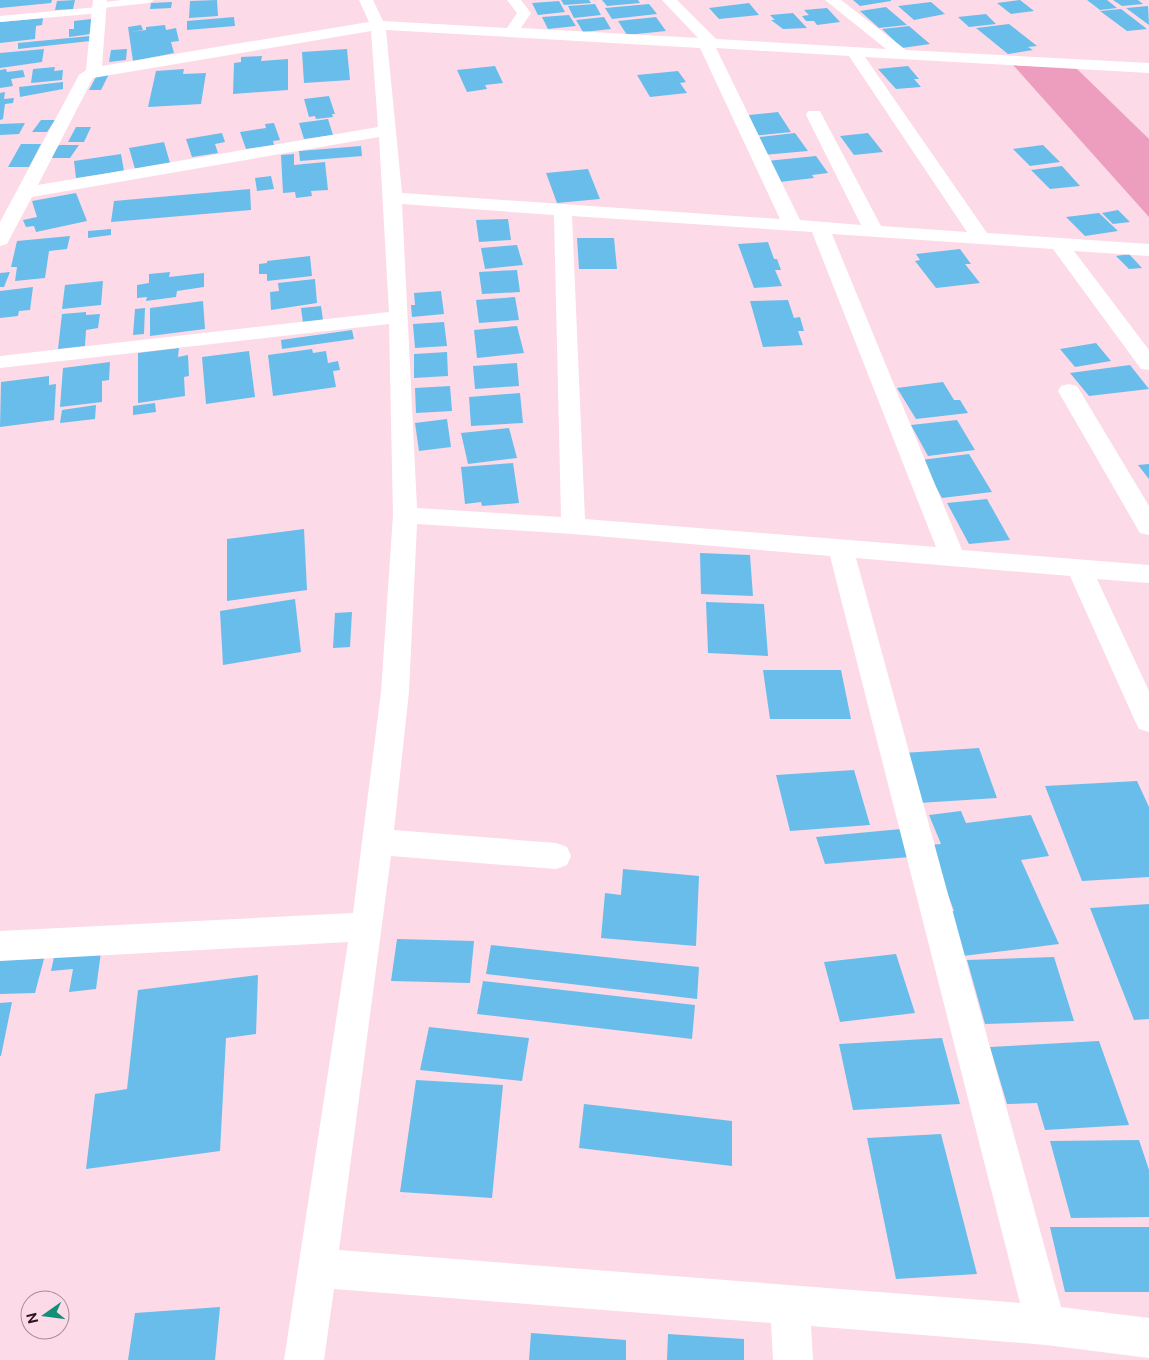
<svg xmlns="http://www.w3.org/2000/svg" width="1149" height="1360" font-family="'Public Sans',sans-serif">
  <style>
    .green { fill: #ed9dbd }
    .building { fill: #69bdea }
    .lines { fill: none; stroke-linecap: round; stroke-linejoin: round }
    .service { fill: #fff; fill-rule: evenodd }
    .minor { fill: #fff; fill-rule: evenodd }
  </style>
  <rect width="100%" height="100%" fill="#fddae7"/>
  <path class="green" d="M1013,65L1076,68L1149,139V217Z"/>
  <path class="building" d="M0,0H52L51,3L0,8Z
    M75,0L73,9L55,10L57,1Z
    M217,0L218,16L189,18L190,1Z
    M561,0H589L591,3L564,5Z
    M602,0H638L640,3L607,6Z
    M853,0H891V1L860,6Z
    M1020,0L1034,11L1011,14L997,3Z
    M1087,0H1107L1117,8L1100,10Z
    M1113,0H1138L1143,4L1122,6Z
    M559,1L565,12L538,15L532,3Z
    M172,2L171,8L150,9L151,3Z
    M931,2L945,14L914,20L898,6Z
    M749,3L759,15L719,19L709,8Z
    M595,4L601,15L574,18L568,6Z
    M649,4L657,14L612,19L605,8Z
    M1148,6L1149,25L1126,8Z
    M886,7L907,25L879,28L860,11Z
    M827,8L840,22L817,25L814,21H806L802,16L809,15L804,10Z
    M1121,9L1147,29L1127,31L1100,11Z
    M793,13L807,28L783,29L771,20H775L770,15Z
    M986,14L996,24L969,27L958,17Z
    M569,15L576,26L548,29L542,17Z
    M234,17L235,26L187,30V21Z
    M604,17L611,29L583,32L576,20Z
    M656,17L666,31L627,35L618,21Z
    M43,18L42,25L36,26L35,39L0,43V22Z
    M91,19V34L69,37V29H74V21Z
    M1009,24L1037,46L1028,47L1033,50L1008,54L976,28Z
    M141,25L143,30L131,32L146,30V27L165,25L166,30L176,28L179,41L171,42L174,53L133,61L128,27Z
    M909,26L930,44L902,48L882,29Z
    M90,36V41L18,49V43Z
    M44,49L42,62L0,68V53Z
    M127,49L126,60L109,62L111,50Z
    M347,49L350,80L304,83L302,52Z
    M262,56L261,61L288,59V90L233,94L234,63L241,62V57Z
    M495,66L503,83L485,85L487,89L467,92L457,70Z
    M908,66L919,79H914L921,87L896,89L878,69Z
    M55,67L54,71L63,70L62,80L31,83L33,69Z
    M6,69L7,72L23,70L25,77L11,79L13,86L0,88V70Z
    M184,69L183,74L206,73L201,104L148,107L156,71Z
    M678,71L686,82L680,83L687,93L650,97L637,75Z
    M109,74L101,90H89L97,75Z
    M63,82V89L20,97L19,87Z
    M5,92L4,99L14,98L13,103L5,104L3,119L0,120V93Z
    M329,96L335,114H332L333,117L316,119L315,116L309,117L304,99Z
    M778,112L791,132L751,136L739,116Z
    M328,119L333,135L304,139L299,123Z
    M41,120H55L47,132H32Z
    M25,123L19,134L0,135V124Z
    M274,123L280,140L273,141L274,145L246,149L240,132L266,128L265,124Z
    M76,127H91L84,142H68Z
    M222,133L225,142L215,144L218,153L192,157L186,139Z
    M795,133L808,151L763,155L752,138Z
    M868,133L883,152L854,155L840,136Z
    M164,142L170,163L135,169L129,148Z
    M21,144H41L29,167H8Z
    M59,145H79L70,158H50Z
    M1043,145L1060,162L1030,166L1013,149Z
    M361,146L362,156L300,161L299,151Z
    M121,154L124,171L76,178L74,161Z
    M294,154V165L325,162L328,190L311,191L312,196L296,198L295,192L283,193L281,155Z
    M816,156L828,173L812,175L814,178L771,183L758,162Z
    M1062,166L1080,186L1050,189L1031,170Z
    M588,169L600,199L557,203L546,173Z
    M271,176L274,189L257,191L255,178Z
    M250,189L251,210L111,222L114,201Z
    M76,193L87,221L36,232L34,226L26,227L23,220L37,217L32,201Z
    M1118,210L1130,222L1113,224L1102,213Z
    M1099,213L1118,231L1085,236L1066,217Z
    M508,219L511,240L479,242L476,220Z
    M111,229V235L88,238V231Z
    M70,236L67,249L49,251L45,278L15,281L17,267H11L17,241Z
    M577,238H614L617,269H579Z
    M768,242L774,259H777L781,270H775L782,286L754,288L738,244Z
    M517,245L523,265L485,269L481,248Z
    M960,249L971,264H965L980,283L936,288L915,261L920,260L916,254Z
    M1129,254L1142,268L1129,269L1116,256Z
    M310,256L312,276L267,281V274H259V264L267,263V261Z
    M517,270L520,292L482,294L479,272Z
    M10,272L4,287H0V273Z
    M170,272L169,277L204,273V287L177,291L176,297L146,301L147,297L137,298V285L149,283V274Z
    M315,279L317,303L271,310L270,292L279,291L278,283Z
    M103,281L101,305L62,309L65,285Z
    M33,287L30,310L19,311L18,316L0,318V291Z
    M441,291L444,314L412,317L411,305H415L414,293Z
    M515,297L519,320L479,323L476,300Z
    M788,300L794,318L800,317L804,331H798L803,345L763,347L750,301Z
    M203,301L205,329L150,336V308Z
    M321,306L323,320L303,323L301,308Z
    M145,308L144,334L133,335L135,309Z
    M86,312V315L100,314L98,328L86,330L85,346L58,349L62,314Z
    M444,322L447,346L415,348L413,324Z
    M517,326L524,353L477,358L474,330Z
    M352,330L354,339L282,349L281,340Z
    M1096,343L1111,361L1075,367L1060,349Z
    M179,348L178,357L188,355L189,376L184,377L185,396L138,403V353Z
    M312,349L313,353L326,351L328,363L338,361L340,370L333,371L336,387L273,396L268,355Z
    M249,351L255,397L206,404L202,357Z
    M447,352L448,376L414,378V354Z
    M110,362L109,380L102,381V402L60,407L63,368Z
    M517,363L519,386L475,389L473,366Z
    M1130,365L1149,389L1089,396L1070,373Z
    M49,376V385L56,384L54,420L0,427L1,382Z
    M943,382L954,400H960L968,413L916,419L897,388Z
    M450,386L452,411L416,413L415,388Z
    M520,393L523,423L471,426L469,397Z
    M155,403L156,412L133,415V406Z
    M96,405L95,419L60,423L62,410Z
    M447,419L451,447L419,451L415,423Z
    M957,420L975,450L928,456L911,425Z
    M509,428L517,458L468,464L461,433Z
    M969,454L992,492L942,498L921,460Z
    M513,463L519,503L482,506L481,502L465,504L461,467Z
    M1149,464V479L1138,465Z
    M987,499L1010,540L969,544L947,503Z
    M304,529L307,590L227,601V539Z
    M700,553L750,555L753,596L701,594Z
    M295,599L301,652L223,665L220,611Z
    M706,602L764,604L768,656L708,653Z
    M352,612L350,647L333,648L335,613Z
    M763,670H841L851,719H770Z
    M979,748L997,798L919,803L903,753Z
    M854,770L870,825L790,831L776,775Z
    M1137,781L1149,807V877L1082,881L1045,786Z
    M961,811L966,823L1031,815L1049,856L1021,860L1059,944L963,956L946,912L954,911L929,845L941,844L929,815Z
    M901,829L910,857L825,864L816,837Z
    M623,869L699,876L696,946L601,938L605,893L621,895Z
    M1149,904V1019L1134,1020L1090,908Z
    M397,939L474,941L470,983L391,981Z
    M491,945L699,967L697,999L486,974Z
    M101,952L96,989L69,992L73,969L51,971L54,957Z
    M896,954L915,1013L840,1022L824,962Z
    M45,955L35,993L0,994V957Z
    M1054,957L1074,1021L985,1024L967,960Z
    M258,975L256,1034L226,1038L220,1151L86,1169L95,1094L127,1089L138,990Z
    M483,981L695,1005L692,1039L477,1014Z
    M12,1002L1,1056H0V1003Z
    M429,1027L529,1038L522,1081L420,1070Z
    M942,1038L960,1104L853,1110L839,1044Z
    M1099,1041L1129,1125L1045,1130L1037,1103L1007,1104L990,1047Z
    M416,1080L503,1085L492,1198L400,1192Z
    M584,1104L732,1121V1166L579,1148Z
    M941,1134L977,1274L896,1279L867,1138Z
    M1139,1140L1149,1170V1217L1071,1218L1050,1141Z
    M1050,1227H1149V1292H1065Z
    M220,1307L215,1360H128L135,1313Z
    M531,1333L626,1340V1360H529Z
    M668,1334L744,1339V1360H667Z"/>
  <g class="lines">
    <path class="service" d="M122,0H154L149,3L102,8L105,10L100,13L0,22V16L98,7L95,5L97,3Z"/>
    <path class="minor" d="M93,0H107L102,66L369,22L359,0H373L383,21L507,28L517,13L507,0H521L531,13L521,28L698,38L662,0H677L716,39L886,49L825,0H841L906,50L1149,63V73L865,57L987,233L1149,244V256L1074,251L1149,350V370L1141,369L1053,249L832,234L962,550L1149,565V583L1097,579L1149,691V732L1139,729L1135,721L1070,576L856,558L1061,1307L1149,1318V1358L1046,1345L811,1326L813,1360H773L771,1323L334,1289L324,1360H284L348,942L0,961V931L353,913L381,692L393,515L389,324L0,368V356L389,312L379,137L32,197L9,240L7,244L0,246V222L79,75L86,70ZM386,30L700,48L780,219L402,193ZM371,31L378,127L38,185L93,78ZM716,48L849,56L967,232L881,226L822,115L820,111H808L806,115L861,225L800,220ZM402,204L554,215L561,517L417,508ZM572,216L812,232L936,547L585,519ZM417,524L573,534L830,556L1020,1303L339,1250L391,856L556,869L567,865L571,856L567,847L556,843L394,830L409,692Z
      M1069,384L1077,386L1149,506V535L1140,533L1058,391L1061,386Z"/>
  </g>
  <g transform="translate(45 1315) rotate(256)"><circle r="24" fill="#fddae7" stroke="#ab8a97"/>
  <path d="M0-4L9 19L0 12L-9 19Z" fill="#119077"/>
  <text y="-8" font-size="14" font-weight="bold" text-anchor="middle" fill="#2f111f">N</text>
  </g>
</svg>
